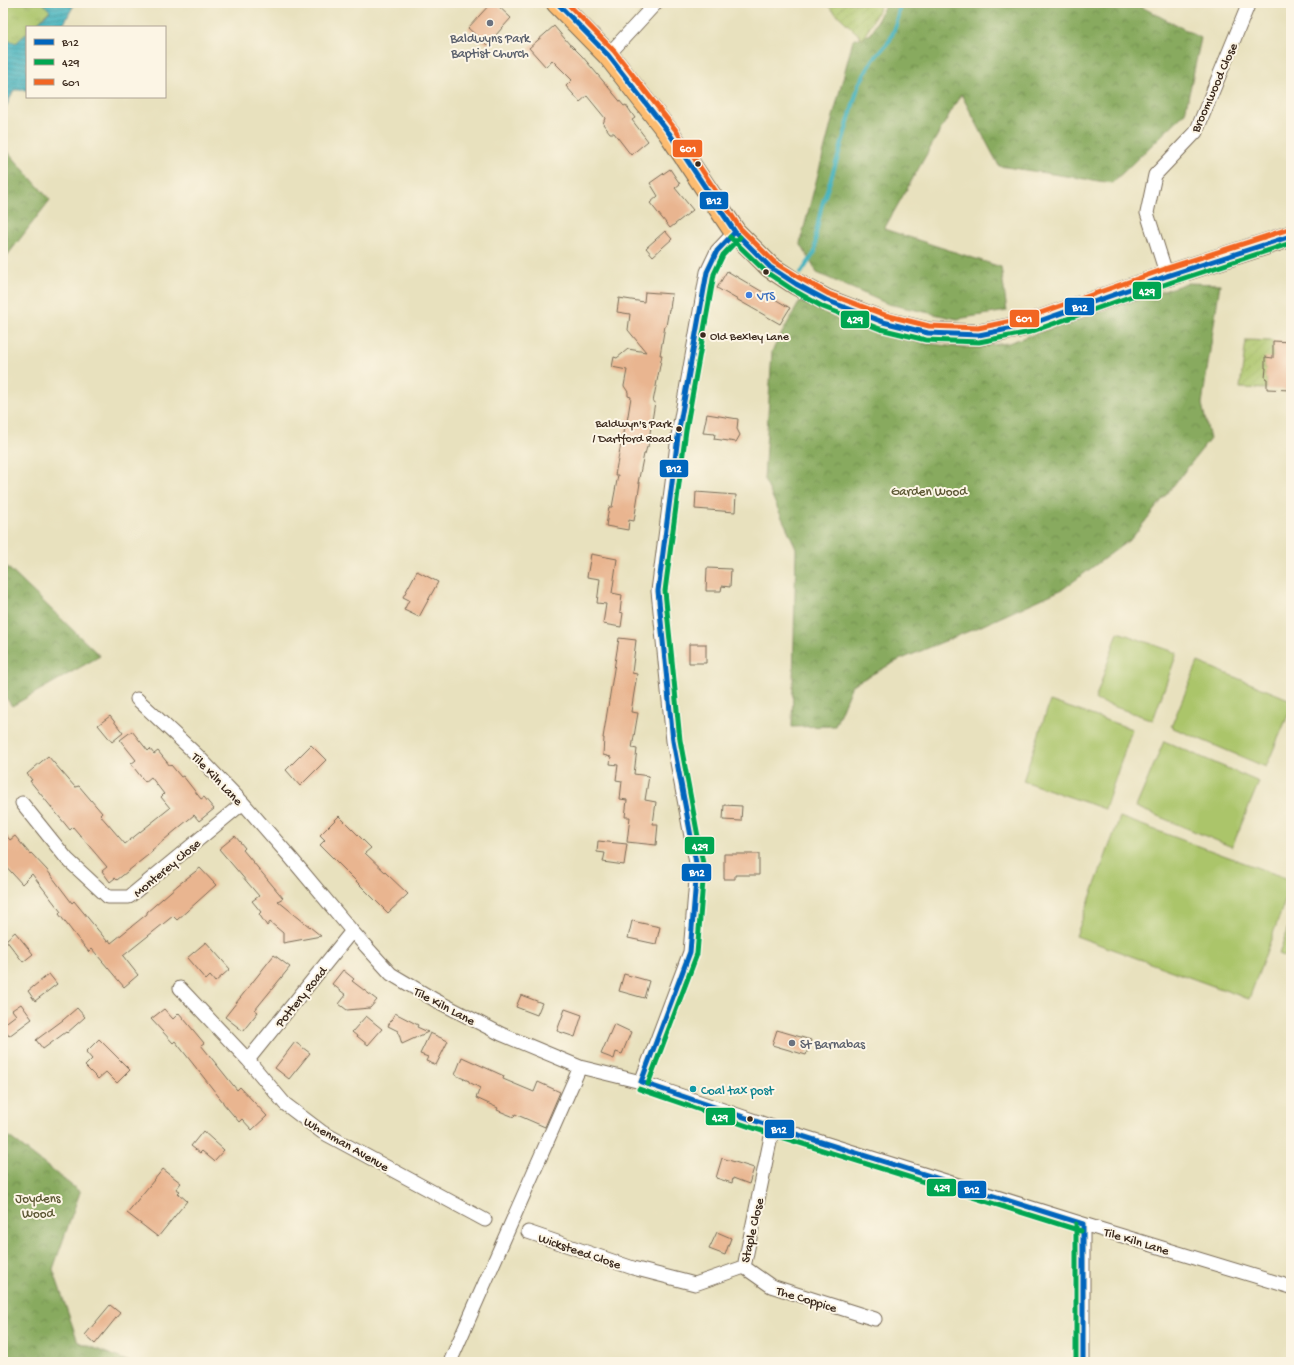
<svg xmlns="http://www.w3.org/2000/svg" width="1294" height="1365" font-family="'Gochi Hand',sans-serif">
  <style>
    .grass { fill: url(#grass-tufts); stroke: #737844 }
    .forest { fill: url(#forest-crowns); stroke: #626a3e }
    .park { fill: #abc56b; stroke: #737844 }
    .garden { fill: url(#garden-furrows); stroke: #737844 }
    .water { fill: url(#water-rules); stroke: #3f6e6e }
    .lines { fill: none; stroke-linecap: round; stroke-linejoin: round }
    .stream { stroke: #43b2be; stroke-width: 4 }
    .building { fill: #e9b590 }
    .minor-casing { stroke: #786a56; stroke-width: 15 }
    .primary-casing { stroke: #786a56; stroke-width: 23 }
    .minor { stroke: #fff; stroke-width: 13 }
    .primary { stroke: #fdbc6f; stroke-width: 21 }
    .bus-1-casing { stroke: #fcf5e5; stroke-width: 8 }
    .bus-2-casing { stroke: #fcf5e5; stroke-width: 8 }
    .bus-3-casing { stroke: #fcf5e5; stroke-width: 8 }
    .bus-1 { stroke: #0065bd; stroke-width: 5 }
    .bus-2 { stroke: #00a651; stroke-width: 5 }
    .bus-3 { stroke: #f26522; stroke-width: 5 }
    .worship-dot { fill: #6b7280; stroke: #fcf5e5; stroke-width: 1.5 }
    .bus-dot { fill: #3b2a1e; stroke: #fcf5e5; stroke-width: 1.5 }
    .shop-dot { fill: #3f7fe0; stroke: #fcf5e5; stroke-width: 1.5 }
    .culture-dot { fill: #0f9aa8; stroke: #fcf5e5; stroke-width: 1.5 }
    .labels { text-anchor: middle; stroke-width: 4; stroke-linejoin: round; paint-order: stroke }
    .bus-label { font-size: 12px; fill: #3b2a1e; stroke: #fcf5e5; text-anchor: start }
    .worship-label { font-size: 13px; fill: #5b616d; stroke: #fcf5e5 }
    .street-label { font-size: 13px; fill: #3b2a1e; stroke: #fcf5e5 }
    .shop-label { font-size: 13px; fill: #366cbe; stroke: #fcf5e5; text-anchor: start }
    .park-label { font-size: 13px; fill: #5d5835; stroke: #fcf5e5 }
    .culture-label { font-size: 13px; fill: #0d838f; stroke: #fcf5e5; text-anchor: start }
    .line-badge { stroke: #fcf5e5; stroke-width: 1.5 }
    .badge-label { font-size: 11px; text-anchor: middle; font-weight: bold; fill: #fff }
  </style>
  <defs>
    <pattern id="grass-tufts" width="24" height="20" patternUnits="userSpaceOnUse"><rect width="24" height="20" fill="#abc56b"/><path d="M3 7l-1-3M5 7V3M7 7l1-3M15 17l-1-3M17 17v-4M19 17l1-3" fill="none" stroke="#94a95c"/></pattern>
    <pattern id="forest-crowns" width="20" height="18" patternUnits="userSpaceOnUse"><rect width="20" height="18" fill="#88aa5f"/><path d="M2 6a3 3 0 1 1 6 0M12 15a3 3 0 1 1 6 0" fill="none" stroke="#708b4e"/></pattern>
    <pattern id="garden-furrows" width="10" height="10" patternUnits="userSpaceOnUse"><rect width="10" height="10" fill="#abc56b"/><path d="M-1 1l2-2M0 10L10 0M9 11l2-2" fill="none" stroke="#94a95c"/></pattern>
    <pattern id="water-rules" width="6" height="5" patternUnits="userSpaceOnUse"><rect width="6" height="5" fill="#43b2be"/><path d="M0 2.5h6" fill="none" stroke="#39919a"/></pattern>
  </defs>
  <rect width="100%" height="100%" fill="#fcf5e5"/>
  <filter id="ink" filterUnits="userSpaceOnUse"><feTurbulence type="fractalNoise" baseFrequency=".025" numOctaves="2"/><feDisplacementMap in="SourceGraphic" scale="8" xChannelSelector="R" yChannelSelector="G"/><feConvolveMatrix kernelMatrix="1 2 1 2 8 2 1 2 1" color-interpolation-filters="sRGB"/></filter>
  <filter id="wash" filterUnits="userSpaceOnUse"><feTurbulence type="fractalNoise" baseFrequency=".012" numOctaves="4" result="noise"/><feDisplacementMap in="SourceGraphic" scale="16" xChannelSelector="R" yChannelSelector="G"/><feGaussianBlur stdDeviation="0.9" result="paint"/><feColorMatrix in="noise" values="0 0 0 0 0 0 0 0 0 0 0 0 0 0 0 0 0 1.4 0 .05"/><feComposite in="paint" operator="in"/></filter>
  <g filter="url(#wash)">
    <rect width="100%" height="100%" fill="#e8e1be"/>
    <path class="grass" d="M3,3H43L50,10L33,27H27V33L16,43L8,40L3,43Z"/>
    <path class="forest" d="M886,3H1134L1201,38L1185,113L1112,183L999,166L961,94L884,229L1001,267L1007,311L957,319L888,304L817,273L800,243L853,40L871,34Z
      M3,146L50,200L3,261Z
      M1187,283L1220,284L1202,404L1210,439L1132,538L1063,589L979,627L899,660L852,685L835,726L792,727L796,548L764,479L772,351L800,301L847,323L879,334L924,343L964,348L1008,343Z
      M3,563L100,656L12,706L3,694Z
      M3,1132L80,1192L53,1269L78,1342L130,1362H3Z"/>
    <path class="park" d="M1118,632L1177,653L1153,720L1095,700Z
      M1198,662L1291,700V708L1266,767L1171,727Z
      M1050,701L1132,729L1105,809L1023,781Z
      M1164,741L1259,782L1232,847L1136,807Z
      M1120,817L1291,880V885L1249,999L1076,936Z
      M1291,918V959L1279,954Z"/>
    <path class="garden" d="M825,3H882L863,39Z
      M1246,340L1273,341V358H1265V368H1269L1266,372L1265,376L1267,378V389L1240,388Z"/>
    <path class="water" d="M43,3H75L62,27H33L50,11Z
      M27,33V90H14L6,107L3,108V43L8,40L16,43Z"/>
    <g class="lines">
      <path class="stream" d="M801,273L815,252L816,234L821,208L838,157L859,84L873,60L890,40L896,25L900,3"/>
    </g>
    <g id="blocks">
      <path class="building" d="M491,3H495L511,18L487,45L468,28Z
        M554,26L570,45H571L582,56L624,106L626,105L635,118L632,120L648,141L631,155L614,133H610L603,124L605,118L587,96L580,102L566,86L572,80L552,60L546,67L529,48Z
        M670,169L680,184L675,188L693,210L670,228L650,203L658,196L650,183Z
        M665,231L672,239L653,256L646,248Z
        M727,271L790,308L780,324L717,288Z
        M645,292L672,294L670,309H669L666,326H665L660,355H662L653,402H655L650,433L648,447H647L645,454H644L638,483H640L634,521L629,520L628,530L606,526L609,507H612L618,475H615L624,428H626L631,397L628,396V392L624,386L627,370L612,367L614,357L617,358L628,349L646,352L628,330L630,314L617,312L619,298L644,302Z
        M1273,341L1291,342V390L1267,389V379L1265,378L1266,368H1265V357L1273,358Z
        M707,414L738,419L737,429L740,435L736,442L714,439L715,434L703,433Z
        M696,492L736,495L735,512L695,509Z
        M591,554L617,559L612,593L622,595L620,612L623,613L621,627L603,624L606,604L597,603L600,579L587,577Z
        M707,568L731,569L730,587L722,586L721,591H706Z
        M417,571L438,582L419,617L404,610L409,600L403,597Z
        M619,638L636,640L632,673L637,674L631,712L638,713L632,748L637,749L634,774L649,776L645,800L656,802L653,824H658L656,845L627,842L630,817H625L627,800L620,799L622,781L616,780L618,765L610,764L611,757L603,755L604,738H603Z
        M689,644H706V663H689Z
        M110,716L123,733L112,742L98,725Z
        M132,731L148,751L150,749L154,754L158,751L170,766L171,765L181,777L183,776L201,799L204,797L214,809L199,821L194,815L152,850L153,851L117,880L115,878L110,882L102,871L107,867L73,827L70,830L30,781L32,780L27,774L48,756L75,787L79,786L102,813L100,815L125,844L170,808L161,797L164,794L151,777L145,782L131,764L136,760L120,740Z
        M311,745L326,760L300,786L286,770Z
        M724,805L742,806L741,821L723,820Z
        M339,816L371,848L365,853L408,894L388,913L320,845L325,840L320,835Z
        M3,832L10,840L15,836L30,854L31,853L47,870L72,903L74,901L107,941L109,940L111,943L147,914V912L178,885L200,868L216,885L177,920L173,916L123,956L138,975L124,987L92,949L89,952L75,935L59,914L61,912L32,874L22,884L3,863Z
        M235,836L245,848L243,850L283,898L278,901L321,936L283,943V933L270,922L267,926L259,914L261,912L252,901L259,896L219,849Z
        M598,841L627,844L624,865L603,862L605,853L597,852Z
        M724,854H759V875H735V879H724Z
        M632,921L660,927L656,944L628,938Z
        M15,932L33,954L23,962L6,940Z
        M206,942L230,969L215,982L210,976L206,980L187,958Z
        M274,955L290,967L255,1010L258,1012L243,1031L225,1017Z
        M343,970L354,979L352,981L377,1000L370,1008L347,1010L339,1004L346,995L332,984Z
        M49,974L57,984L35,1001L28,991Z
        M624,974L649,981L644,998L619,991Z
        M521,995L542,1003L537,1015L516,1007Z
        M21,1004L32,1019L9,1036L3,1028V1025L16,1015L12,1010Z
        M77,1008L85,1017L67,1033L66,1032L43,1049L36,1040L63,1020Z
        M164,1009L173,1019L179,1013L204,1043L201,1045L237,1090L240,1087L267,1116L252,1130L242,1119L239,1122L223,1103V1102L175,1041L173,1043L151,1019Z
        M565,1009L582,1015L575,1037L557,1031Z
        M395,1013L418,1025L417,1027L428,1032L402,1044L398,1031L388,1026Z
        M366,1016L382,1029L368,1045L352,1032Z
        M614,1024L631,1032L622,1054L616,1052L614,1059L601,1054Z
        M777,1030L811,1040L806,1055L772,1045Z
        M430,1033L448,1041L436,1065L426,1061L428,1057L420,1054Z
        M99,1039L130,1070L117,1083L106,1072L98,1079L85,1066L92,1059L86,1052Z
        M295,1042L310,1053L289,1079L275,1068Z
        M462,1057L504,1076L503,1079L534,1092L538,1082L560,1092L545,1127L515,1114L514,1117L497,1110L498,1108L476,1098L480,1088L469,1082V1081L455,1075Z
        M203,1131L224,1150L214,1161L202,1151L200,1153L191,1146Z
        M722,1158L754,1168L749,1184L733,1178L732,1183L716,1178Z
        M163,1169L181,1183L176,1189L180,1191L178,1193L187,1201L158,1237L127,1213Z
        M717,1232L731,1238L725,1255L709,1249Z
        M110,1305L120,1313L95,1344L85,1335Z"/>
    </g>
  </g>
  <g filter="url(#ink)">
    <use href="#blocks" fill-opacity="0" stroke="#786a56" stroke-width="1"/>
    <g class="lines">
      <g class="minor-casing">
        <path id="minor" d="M608,55L656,3
          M1167,276L1147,213L1155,175L1196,132L1249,3
          M137,699L197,755L243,803L291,858L352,931L391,974L435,1000L501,1034L580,1067L641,1082L773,1127L1083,1224L1291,1287
          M22,803L67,859L108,897H129L243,803
          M180,988L248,1060L285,1104L322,1132L485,1220
          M248,1060L352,931
          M641,1082L690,952L697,868L673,741L658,591L679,429L707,272L717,251L735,232
          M1083,1224V1362
          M528,1232L633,1268L695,1284L744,1267
          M744,1267L773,1127
          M744,1267L771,1286L875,1319
          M450,1362L580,1067"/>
      </g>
      <g class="primary-casing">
        <path id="primary" d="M557,3L608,55L669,133L735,232L770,267L796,284L826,300L883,322L928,333L979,335L1028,325L1167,276L1291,236"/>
      </g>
      <use href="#minor" class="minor"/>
      <use href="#primary" class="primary"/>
      <g class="bus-1-casing">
        <path id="bus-1" d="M557,3L608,55L669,133L735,232L770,267L796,284L826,300L883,322L928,333L979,335L1028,325L1167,276L1291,236
          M641,1082L690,952L697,868L673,741L658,591L679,429L707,272L717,251L735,232
          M641,1082L773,1127L1083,1224
          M1083,1224V1362"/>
      </g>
      <g class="bus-2-casing">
        <path id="bus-2" d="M730,237L766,272L793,290L823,307L880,329L926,340L979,342L1030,332L1169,283L1291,243
          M648,1084L697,954L704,869L680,740L665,591L686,430L714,274L723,255L740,237
          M639,1089L771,1134L1081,1231
          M1076,1224V1362"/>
      </g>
      <g class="bus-3-casing">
        <path id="bus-3" d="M567,3L614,51L675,129L740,228L774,262L800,278L829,294L885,315L929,326L978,328L1026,318L1165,269L1289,229"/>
      </g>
      <use href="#bus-1" class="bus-1"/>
      <use href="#bus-2" class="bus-2"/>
      <use href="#bus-3" class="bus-3"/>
    </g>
  </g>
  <g class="worship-dot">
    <circle cx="490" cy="23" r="4"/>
    <circle cx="792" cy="1043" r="4"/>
  </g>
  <g class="bus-dot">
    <circle cx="698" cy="164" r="3.5"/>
    <circle cx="766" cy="272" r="3.5"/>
    <circle cx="703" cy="335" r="3.5"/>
    <circle cx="679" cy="429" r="3.5"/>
    <circle cx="750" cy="1119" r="3.5"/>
  </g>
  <circle class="shop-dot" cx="749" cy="295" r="4"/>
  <circle class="culture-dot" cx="693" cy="1089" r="4"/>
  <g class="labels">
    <g class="bus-label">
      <text x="710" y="340">Old Bexley Lane</text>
      <text x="672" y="427" text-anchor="end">Baldwyn's Park<tspan x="672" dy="15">/ Dartford Road</tspan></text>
    </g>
    <g class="worship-label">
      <text x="490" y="42">Baldwyns Park<tspan x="490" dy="15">Baptist Church</tspan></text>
      <text x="800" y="1048" text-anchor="start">St Barnabas</text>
    </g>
    <g class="street-label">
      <text transform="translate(1213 87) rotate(-66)" y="5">Broomwood Close</text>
      <text transform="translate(218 778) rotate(46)" y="5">Tile Kiln Lane</text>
      <text transform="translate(166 867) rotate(-40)" y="5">Monterey Close</text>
      <text transform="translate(300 996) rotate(-51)" y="5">Pottery Road</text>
      <text transform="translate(445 1005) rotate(28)" y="5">Tile Kiln Lane</text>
      <text transform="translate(347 1143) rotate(30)" y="5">Whenman Avenue</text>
      <text transform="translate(751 1230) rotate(-77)" y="5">Staple Close</text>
      <text transform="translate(1137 1240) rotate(17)" y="5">Tile Kiln Lane</text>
      <text transform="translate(580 1250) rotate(19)" y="5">Wicksteed Close</text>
      <text transform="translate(807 1298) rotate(17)" y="5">The Coppice</text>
    </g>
    <g class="shop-label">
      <text x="757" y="300">VTS</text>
    </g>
    <g class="park-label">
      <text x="929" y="495">Garden Wood</text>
      <text x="38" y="1202">Joydens<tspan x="38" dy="15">Wood</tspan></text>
    </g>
    <g class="culture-label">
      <text x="701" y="1094">Coal tax post</text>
    </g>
  </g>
  <g class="line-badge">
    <rect x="672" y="139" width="31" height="19" rx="4" fill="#f26522"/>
    <rect x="699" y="191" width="30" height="19" rx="4" fill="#0065bd"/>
    <rect x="1132" y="281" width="30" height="19" rx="4" fill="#00a651"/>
    <rect x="1064" y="297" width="31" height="19" rx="4" fill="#0065bd"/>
    <rect x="1009" y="309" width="31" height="19" rx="4" fill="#f26522"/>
    <rect x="840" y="310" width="30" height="19" rx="4" fill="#00a651"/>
    <rect x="659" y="459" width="30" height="19" rx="4" fill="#0065bd"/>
    <rect x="684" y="836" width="31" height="19" rx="4" fill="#00a651"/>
    <rect x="681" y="863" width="31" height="19" rx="4" fill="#0065bd"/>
    <rect x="705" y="1107" width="31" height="19" rx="4" fill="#00a651"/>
    <rect x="764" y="1119" width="31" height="20" rx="4" fill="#0065bd"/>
    <rect x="926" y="1178" width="31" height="19" rx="4" fill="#00a651"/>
    <rect x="957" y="1180" width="30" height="19" rx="4" fill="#0065bd"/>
  </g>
  <g class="badge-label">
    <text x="688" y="152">601</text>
    <text x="714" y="204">B12</text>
    <text x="1147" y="295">429</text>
    <text x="1080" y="311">B12</text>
    <text x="1024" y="322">601</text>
    <text x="855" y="323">429</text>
    <text x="674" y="472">B12</text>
    <text x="700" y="850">429</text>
    <text x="697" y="876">B12</text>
    <text x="720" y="1121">429</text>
    <text x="779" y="1133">B12</text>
    <text x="942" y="1191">429</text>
    <text x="972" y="1193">B12</text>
  </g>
  <rect width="1294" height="1365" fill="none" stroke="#fcf5e5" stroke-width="16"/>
  <rect x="26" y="26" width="140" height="72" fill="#fcf5e5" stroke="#afa495"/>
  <rect x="34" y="39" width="20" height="6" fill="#0065bd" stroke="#afa495"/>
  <text x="62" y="46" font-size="12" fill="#3b2a1e">B12</text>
  <rect x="34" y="59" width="20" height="6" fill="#00a651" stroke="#afa495"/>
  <text x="62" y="66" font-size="12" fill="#3b2a1e">429</text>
  <rect x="34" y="79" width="20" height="6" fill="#f26522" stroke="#afa495"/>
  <text x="62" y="86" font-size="12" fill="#3b2a1e">601</text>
</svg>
